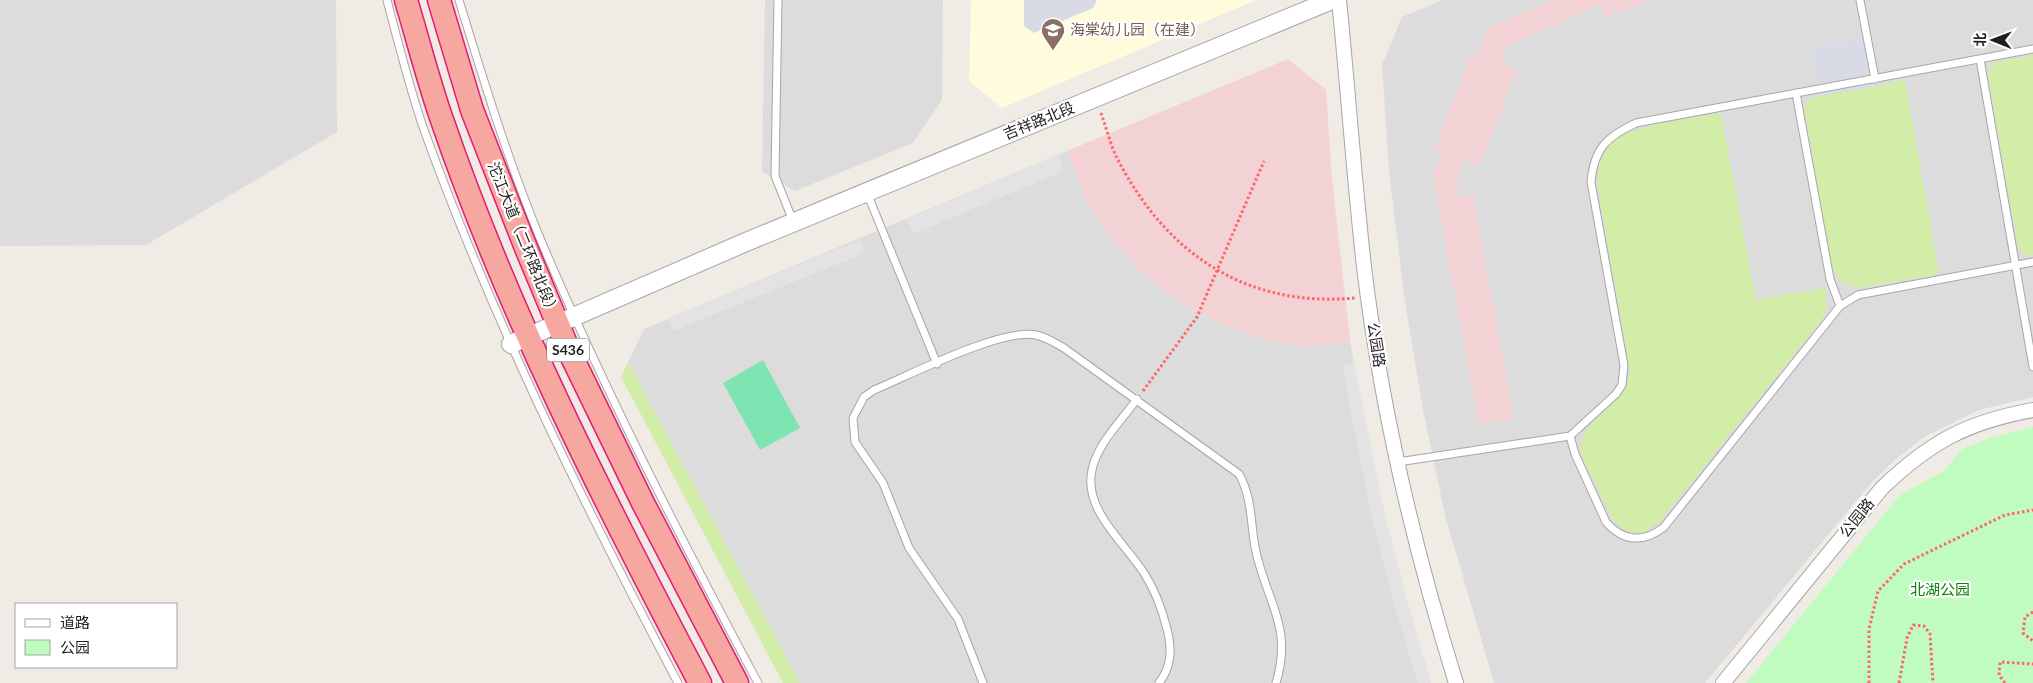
<svg xmlns="http://www.w3.org/2000/svg" width="2033" height="683" font-family="Lato,'Noto Sans SC',sans-serif">
  <style>
    .residential { fill: #dddcdc }
    .commercial { fill: #f2d2d4 }
    .education { fill: #fffcde }
    .grass { fill: #d1eda7 }
    .park { fill: #c0fcbf }
    .pitch { fill: #7ee4b2 }
    .parking { fill: #e3e3e3 }
    .plaza { fill: #d8dae6 }
    .lines { fill: none; stroke-linecap: round; stroke-linejoin: round }
    .service-casing { stroke: #a6a6a6; stroke-width: 9 }
    .minor-casing { stroke: #a6a6a6; stroke-width: 16 }
    .tertiary-casing { stroke: #a6a6a6; stroke-width: 20 }
    .trunk-casing { stroke: #e51a75; stroke-width: 25 }
    .path { stroke: #f66; stroke-width: 3; stroke-dasharray: 2.5 2.5; stroke-linecap: butt }
    .service { stroke: #fff; stroke-width: 7 }
    .minor { stroke: #fff; stroke-width: 14 }
    .tertiary { stroke: #fff; stroke-width: 18 }
    .trunk { stroke: #f6a8a0; stroke-width: 22 }
    .labels { text-anchor: middle; stroke-width: 4.5; stroke-linejoin: round; paint-order: stroke }
    .shield { fill: #fff; stroke: #626262; stroke-width: 1 }
    .shield-label { font-size: 14px; font-weight: bold; fill: #1f1f1f }
    .education-label { font-size: 15px; fill: #785e54; stroke: #fff; text-anchor: start }
    .street-label { font-size: 15px; fill: #1f1f1f; stroke: #fff }
    .park-label { font-size: 15px; fill: #088405; stroke: #fff }
  </style>
  <rect width="100%" height="100%" fill="#f0ebe4"/>
  <path class="residential" d="M0,0H336L337,132L146,245L0,246Z
    M765,0H943L942,100L913,143L795,191L762,171Z
    M1443,0H2033V397L1979,410L1926,436L1898,457L1871,483L1705,683H1494L1445,515L1423,410L1404,295L1389,171L1382,65L1402,17Z
    M1067,151L1088,204L1138,269L1166,292L1195,311L1226,326L1303,347L1350,341L1363,415L1384,512L1408,605L1431,683H800L628,362L644,329Z"/>
  <path class="commercial" d="M1552,0H1643L1645,3L1605,17L1600,5L1507,46L1501,63L1517,70L1480,166L1464,160L1456,177L1460,197L1473,195L1514,418L1479,425L1433,176L1442,152L1435,149L1472,52L1478,54L1488,28Z
    M1288,59L1326,90L1332,180L1350,341L1303,347L1266,340L1226,326L1195,311L1166,292L1138,269L1112,240L1088,204L1067,151Z"/>
  <path class="education" d="M971,0H1256L1002,108L969,81Z"/>
  <path class="grass" d="M2033,55V255L2023,254L2018,246L1988,75L1993,63Z
    M1905,80L1939,274L1858,288L1841,281L1832,267L1804,106L1811,98Z
    M1721,113L1756,300L1826,288V311L1820,322L1661,520L1643,533L1627,532C1611,522 1606,506 1598,488C1593,477 1582,462 1581,450C1578,419 1626,408 1630,372L1597,182C1599,168 1601,154 1611,143C1630,124 1694,118 1721,113Z
    M628,362L800,683H783L621,377Z"/>
  <path class="park" d="M2033,427V683H1746L1900,495L1944,471L1961,450L1988,438Z"/>
  <path class="pitch" d="M763,360L800,428L760,450L723,383Z"/>
  <path class="parking" d="M1057,155L1064,171L913,234L907,219Z
    M860,240L865,253L673,331L668,318Z
    M1354,362L1384,512L1408,605L1431,683H1418L1395,608L1371,515L1342,365Z"/>
  <path class="plaza" d="M1024,0H1097L1093,8L1034,33L1024,26Z
    M1874,37L1883,85L1821,96L1812,48Z"/>
  <g class="lines">
    <g class="service-casing">
      <path id="service" d="M387,0C398,42 409,86 423,127C492,319 583,503 678,683
        M459,0C484,82 509,164 542,243C606,393 681,539 758,683
        M778,0L775,176L793,221
        M1860,0L1875,79
        M1980,59L2033,367
        M1796,93L1830,279L1840,306
        M867,193L937,364
        M1137,399C1122,420 1097,444 1092,470C1083,510 1125,543 1144,573C1155,590 1162,609 1167,629C1172,649 1172,666 1159,683
        M1570,436L1575,454L1606,522C1623,542 1644,543 1664,527L1840,306L1858,295L2033,262
        M1398,462L1570,436L1616,394L1622,385L1624,365L1591,182C1594,149 1606,137 1636,123L2033,49
        M983,683L958,619L909,548L883,483L855,442L853,418L864,397L874,390C910,375 1001,328 1036,335C1046,337 1055,343 1064,348L1239,474C1253,499 1250,524 1256,552C1267,602 1293,627 1276,683"/>
    </g>
    <g class="minor-casing">
      <path id="minor" d="M1339,0C1348,89 1354,178 1364,267C1381,408 1414,548 1456,683
        M1723,683L1882,488C1930,442 1967,422 2033,410"/>
    </g>
    <g class="tertiary-casing">
      <path id="tertiary" d="M511,344L746,242L1332,0"/>
    </g>
    <g class="trunk-casing">
      <path id="trunk" d="M406,0C418,40 428,80 442,120C509,315 604,501 700,683
        M439,0L472,110L526,248L569,351L643,503L737,683"/>
    </g>
    <path class="path" d="M1101,113C1106,127 1110,143 1116,156C1165,253 1245,308 1355,298
      M1143,391L1197,317L1264,161
      M2033,612L2025,617L2023,633L2033,641
      M1869,683V629L1878,591L1904,564L2005,515L2033,510
      M1899,683L1907,638L1913,625L1924,626L1930,634L1933,683
      M2005,683L1999,675L2000,662L2033,664"/>
    <use href="#service" class="service"/>
    <use href="#minor" class="minor"/>
    <use href="#tertiary" class="tertiary"/>
    <use href="#trunk" class="trunk"/>
  </g>
  <defs>
    <g id="school-pin" transform="scale(1.25)"><path d="M0 17L-7.5 6A9.5 9.5 0 1 1 7.5 6Z" fill="#8d6e63" stroke="#fff"/><path d="M0-5L7-2L0 1L-7-2ZM-4 1L0 2.5L4 1V4Q0 6-4 4Z" fill="#fff"/></g>
  </defs>
  <g fill-rule="evenodd">
    <use href="#school-pin" x="1053" y="30"/>
  </g>
  <g class="labels">
    <rect class="shield" x="547" y="338.5" width="42" height="23" rx="4"/>
    <g class="shield-label">
      <text x="568" y="355">S436</text>
    </g>
    <g class="education-label">
      <text x="1070" y="35">海棠幼儿园（在建）</text>
    </g>
    <g class="street-label">
      <text transform="translate(1039 121) rotate(-22)" y="5">吉祥路北段</text>
      <text transform="translate(523 239) rotate(68)" y="5">沱江大道（二环路北段）</text>
      <text transform="translate(1376 345) rotate(81)" y="5">公园路</text>
      <text transform="translate(1857 518) rotate(-51)" y="5">公园路</text>
    </g>
    <g class="park-label">
      <text x="1940" y="595">北湖公园</text>
    </g>
  </g>
  <rect x="15" y="603" width="162" height="65" fill="#ffffff" stroke="#a5a5a5"/>
  <rect x="25" y="619" width="25" height="8" fill="#ffffff" stroke="#a5a5a5"/>
  <text x="60" y="628" font-size="15" fill="#1f1f1f">道路</text>
  <rect x="25" y="640" width="25" height="15" fill="#c0fcbf" stroke="#a5a5a5"/>
  <text x="60" y="653" font-size="15" fill="#1f1f1f">公园</text>
  <g transform="translate(1993 40) rotate(271)" stroke="#ffffff" stroke-width="4" paint-order="stroke">
  <path d="M0-4L9 19L0 12L-9 19Z" fill="#1f1f1f"/>
  <text y="-8" font-size="14" font-weight="bold" text-anchor="middle" fill="#1f1f1f">北</text>
  </g>
</svg>
